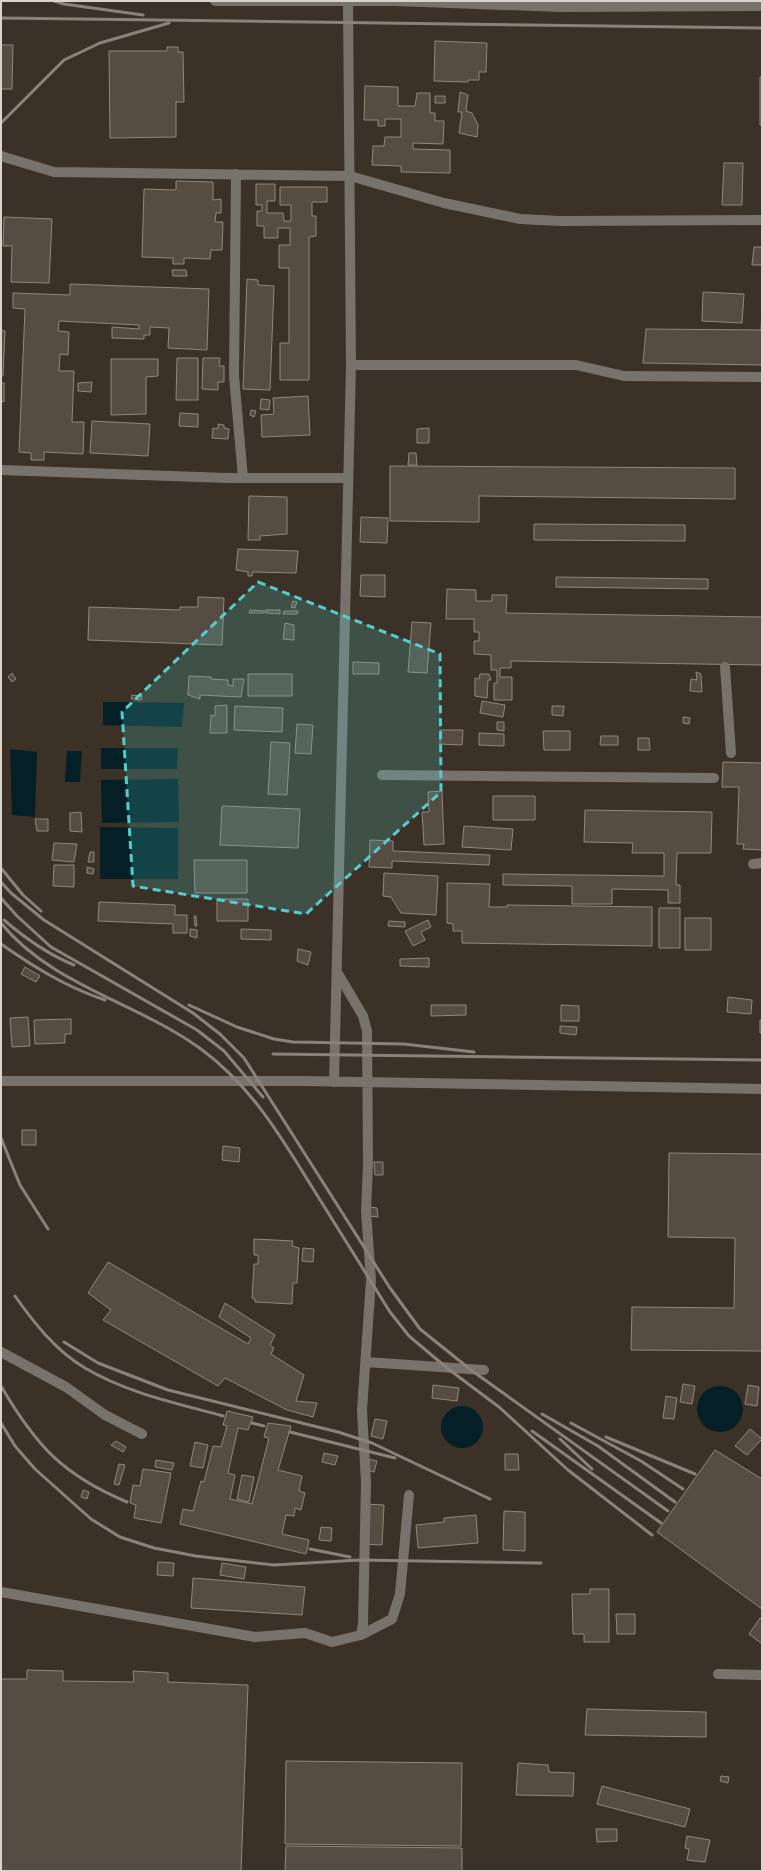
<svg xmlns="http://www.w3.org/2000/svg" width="763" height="1872" font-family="Quicksand,sans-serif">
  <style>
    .water { fill: #042026 }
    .building { fill: #574c41; stroke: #93877b }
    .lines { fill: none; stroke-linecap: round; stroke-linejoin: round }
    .minor { stroke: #78726d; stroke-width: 10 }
    .rail { stroke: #8b8279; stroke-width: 3 }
    .marked { fill: #52cdcf; fill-opacity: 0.2; stroke: #52cdcf; stroke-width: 3; stroke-dasharray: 8 5; stroke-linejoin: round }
  </style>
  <rect width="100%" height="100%" fill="#3b3126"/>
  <path class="water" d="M103,702L184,703L182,727L103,725Z
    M101,748H178L177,769H101Z
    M10,749L37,752L35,817L12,815Z
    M67,751H82L80,782H65Z
    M178,779L179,822L102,823L101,780Z
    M100,827L178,828V879H100Z
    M697 1409a23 23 0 1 1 46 0a23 23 0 1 1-46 0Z
    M441 1427a21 21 0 1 1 42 0a21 21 0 1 1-42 0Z"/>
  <path class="building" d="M435,41L487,43L486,72H479V80H468V82L434,81Z
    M1,45H13L12,89H1Z
    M167,47H178V52H183L184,102H176V137L110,138L109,51H167Z
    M760,77H762V125H760Z
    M365,86L398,87V106H415L417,93H430V113H435V121H444L443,144L413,143V149L450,150V173L401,172V166L372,165L373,146H384L385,137H401V119H385V126H378V120H364Z
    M460,92L468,95L466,111L472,113L478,125L477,137L459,133L462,112H458Z
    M435,96H445V103H435Z
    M724,163H743L742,205H722Z
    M176,181L213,182V200L221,199V213H216L215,222H223L222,250H211L210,259L184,258V264H173V258L142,257L144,189L176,190Z
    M256,184H275V201H267V213H283L284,221H291V205H280V187H327V202H312V216H316V236L309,237V380H280V343H289V268H279V245H290V228H278V238H264V226H257V211H262V205H256Z
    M4,217L52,219L49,283L11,282L12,246H3Z
    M754,247H762V265H752Z
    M172,270H186L187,276H173Z
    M247,279L258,280V285L274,286L270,390L243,389Z
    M70,284L209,289L207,350L168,348L169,328L150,327V335H144V339L112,338V327L139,329V325L59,321L58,331L69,332L68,355L60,354L59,371H74L72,422H84L83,454L44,452V460H31V453L19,452L25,309L13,308V293L70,295Z
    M703,292L744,294L742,323L702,321Z
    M762,308V365L643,363L646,329L761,330Z
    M1,330L5,331L3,376H1Z
    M177,358H198V400H176Z
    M203,358H220L219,366H224V382H218V390L202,389Z
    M111,359H158V376L146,377V414L111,415Z
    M92,382L91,392L78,391V383Z
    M1,383H4V402L1,401Z
    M308,396L310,435L262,437L261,415L274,414L273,398Z
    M261,399L270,400L269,410L260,409Z
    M251,410L256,411L254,417L250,415Z
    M180,413L198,414V427L179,426Z
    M92,421L150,424L148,456L90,453Z
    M218,424L224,425V428L229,429L228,439L212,438L213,428L218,429Z
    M429,428V443H417V429Z
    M409,453H416L417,465H408Z
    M390,466L735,468V499L479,496V522L390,521Z
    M249,496L287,497V534L260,536V540H248Z
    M361,517L388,518L387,543L360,542Z
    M534,524L685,525V541L534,540Z
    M238,549L298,551L296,573L253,572L252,576H248V572L236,570Z
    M361,575H385V597L360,596Z
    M556,577L708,579V589L556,587Z
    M447,589L476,590V601H492V595H507L506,613L762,617V665L511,661V668H500V677H512V700H494V683H497V670H491V655L474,654V641H479V632H474V619H446Z
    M198,597L224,598L222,645L88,640L89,607L180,610V607H198Z
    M293,601L297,602L295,608L291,607Z
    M250,610L265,611L264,613H249Z
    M266,610H280V614L266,613Z
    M284,611H298L297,614H283Z
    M412,622L431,623L427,673L408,672Z
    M285,623L294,625V640L283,639Z
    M353,662L379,663V674H353Z
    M696,672L701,674L702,692L690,691L691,679L697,680Z
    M12,673L16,679L12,682L8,677Z
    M248,674H292V696H248Z
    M480,674H489L491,680H488L487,698L475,696V678L479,679Z
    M189,676L211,677V679L228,680V685L233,686V679H244L241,697L200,695V699L188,695Z
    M132,695L142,696L141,700L131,699Z
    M482,701L505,705L503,717L480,713Z
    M227,705V733H210L211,715L215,716V706Z
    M235,706L283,708L282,732L234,730Z
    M552,706H564L563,716L552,715Z
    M683,717L690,718L689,724L683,723Z
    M497,722H504V731L497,730Z
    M297,724L313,725L311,754L295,753Z
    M440,730H463L462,745L440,744Z
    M543,731H570V750H544Z
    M479,733L504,734V746L479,745Z
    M601,736H618V745H600Z
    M638,738H649L650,750H638Z
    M271,742L290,743L287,795L268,794Z
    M723,762L762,763V850L743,849L744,844H737L739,787H722Z
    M442,791L444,844L424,845L422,812H429L428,792Z
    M493,796H535V820H493Z
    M222,806L300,809L298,848L220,845Z
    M585,810L712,812L711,853H677L676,885H680V903H668V890L612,889V904H572V886L503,885V874L664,876V853H632L633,843L584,842Z
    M81,812L82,832L70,831V813Z
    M35,819H48V831H37Z
    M464,826L513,829L511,850L462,847Z
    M370,840L393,841V851L490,855L489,865L392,861V868L369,867Z
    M54,843L77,844L74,862L52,860Z
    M90,852H94V862H88Z
    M194,860H247V893H195Z
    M54,865H74V887L53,886Z
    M87,867L94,869L93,874L87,873Z
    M384,873L438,876L436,915L401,913L391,897L383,896Z
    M447,883L490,884L489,907H507V905L652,907V946L462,943V931H453V924L447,923Z
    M217,899H248V921H217Z
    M99,902L175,905V915H187V933H173V924L98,921Z
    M659,908H680V948H659Z
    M194,916H196L197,926H195Z
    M685,918H711V950H685Z
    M428,920L431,927L421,932L425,940L413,946L405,931Z
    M389,921L405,922V927L388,926Z
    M190,929L197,930V938L190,936Z
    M241,929L271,930V940L241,939Z
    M298,949L311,952L308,965L297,961Z
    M429,958V967L400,966V959Z
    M25,967L40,976L36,982L21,974Z
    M728,997L752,1000L751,1014L727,1012Z
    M431,1005H466V1015L431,1016Z
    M561,1005L579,1006V1021H561Z
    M28,1017L30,1046L12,1047L10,1018Z
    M71,1019V1034H65V1043L35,1044L34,1020Z
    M760,1020H762V1033H760Z
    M560,1026L577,1027L576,1035L560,1033Z
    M22,1130H36V1145H22Z
    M223,1146L240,1148L239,1162L222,1160Z
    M669,1153L762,1154V1351L631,1350L632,1307L734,1308L735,1238L668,1237Z
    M374,1162H383V1175H375Z
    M370,1207L377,1208L378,1217L369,1216Z
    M254,1239L293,1241L292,1246L299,1248L297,1283H293L292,1304L255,1302V1299L252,1298L254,1264H258V1255H254Z
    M303,1248L314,1249L313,1262L302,1261Z
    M108,1262L248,1344L251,1338L219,1317L225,1303L275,1335L270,1345L274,1348L271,1354L304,1375L296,1401L317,1403L313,1417L287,1410L225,1378L218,1386L103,1320L111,1310L88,1293Z
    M683,1384L695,1386L692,1404L680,1402Z
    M433,1385L459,1388L457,1401L432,1398Z
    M748,1385L759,1387L757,1406L745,1404Z
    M666,1396L677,1398L674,1419L663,1418Z
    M227,1411L253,1417L248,1430L238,1428L228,1473L235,1475L230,1499L252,1504L269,1438L264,1437L268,1423L291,1426L278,1470L302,1476L299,1491L305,1493L301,1510L295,1508L294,1516L286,1515L282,1534L309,1540L306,1554L180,1524L183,1509L193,1511L201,1481L204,1482L213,1446L221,1447L227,1426L223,1425Z
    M375,1419L387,1421L383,1439L371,1436Z
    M750,1429L762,1439L747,1455L735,1446Z
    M116,1441L126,1447L123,1452L111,1445Z
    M195,1442L208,1445L203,1468L190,1466Z
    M715,1450L762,1479V1609L657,1532Z
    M324,1453L338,1456L335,1465L322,1462Z
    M505,1454H518L519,1470H505Z
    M364,1458L377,1461L374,1472L361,1469Z
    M156,1460L174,1463L172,1470L155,1467Z
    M119,1464L125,1465L119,1485L114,1484Z
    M143,1469L171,1473L161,1523L134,1518L136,1505L130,1503L133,1485L140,1486Z
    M242,1475L254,1477L249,1502L237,1499Z
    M83,1490L89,1492L87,1499L81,1497Z
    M365,1504L384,1505L382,1545L363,1544Z
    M504,1511L525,1512V1551L503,1550Z
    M476,1515L478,1543L418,1548L416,1525L444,1522V1518Z
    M321,1527L332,1528L331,1541L319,1540Z
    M158,1562L174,1563L173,1576L157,1575Z
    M222,1563L246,1567L244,1579L220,1575Z
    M193,1578L305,1587L302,1615L191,1608Z
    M590,1589H609V1642H584V1634H573L572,1594H590Z
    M616,1614H635V1634H617Z
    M760,1618L762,1620V1644L749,1634Z
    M27,1670L63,1671V1681L134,1682L133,1671L168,1673V1682L248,1685L241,1871H1V1679H27Z
    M587,1709L706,1712V1737L585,1735Z
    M286,1761L462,1763L461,1846L285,1844Z
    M518,1763L548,1765L549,1772L574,1773L573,1796L516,1795Z
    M721,1776L729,1777L728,1783L720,1781Z
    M602,1786L690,1809L685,1827L597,1804Z
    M596,1829H617V1841L597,1842Z
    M687,1836L710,1840L705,1862L687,1860L689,1849L685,1848Z
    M286,1846L462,1848V1871H285Z"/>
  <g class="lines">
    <path class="minor" d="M215,1H395L562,7L762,6
      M1,156L54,172L350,176L444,203L520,219L560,221L762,220
      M236,174L234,376L243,478
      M351,365H576L624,376L762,377
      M1,470L228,478H348
      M725,667L731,753
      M382,775L714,778
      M753,864L762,863
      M1,1081H302L762,1089
      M334,1082L351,365L348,2
      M1,1352L66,1387L105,1415L142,1434
      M366,1362L484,1370
      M1,1592L255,1637L305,1633L332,1642L361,1635L363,1624L366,1482L362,1410L371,1280L366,1211L368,1165L367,1031L363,1016L337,972
      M361,1635L392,1619L400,1594L409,1495
      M718,1674L762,1675"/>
    <path class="rail" d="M54,1L64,4L143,15
      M1,18L762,28
      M1,123L64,60L100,43L169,23
      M1,868L23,895L41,911
      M1,882L11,893L44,920L193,1013L220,1034L244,1058L390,1288L420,1329L471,1370L668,1511
      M1,898L17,916L51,947L197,1030L224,1051L263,1097
      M4,920C26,939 47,954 74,965
      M1,923C51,985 138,1003 201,1049C251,1086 280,1135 312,1187C338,1229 364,1270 390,1312L409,1336L447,1368L499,1407L568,1470L652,1535
      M1,944C34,967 66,987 105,1000
      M189,1005L237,1027L274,1039L293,1042L404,1044L474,1052
      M273,1054L762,1060
      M1,1138L20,1185L48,1229
      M15,1296C34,1323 56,1351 85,1368C127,1393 176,1403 223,1416
      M64,1342L98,1363L168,1390L338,1432L372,1443L490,1499
      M1,1386C36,1446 63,1475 127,1502
      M542,1414L598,1446L675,1502
      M1,1423L15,1446L35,1469L91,1519L120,1537L154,1548L196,1556L274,1565L359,1560L541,1563
      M252,1423L264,1426
      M571,1423L641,1461L683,1489
      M532,1431L661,1523
      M290,1432L395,1458
      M606,1437L695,1474
      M560,1439L592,1469
      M310,1549L350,1557"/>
  </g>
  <path class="marked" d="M258,582L440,654L441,792L306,914L133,886L122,712Z"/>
  <rect width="763" height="1872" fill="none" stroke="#dad3cc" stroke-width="4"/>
</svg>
